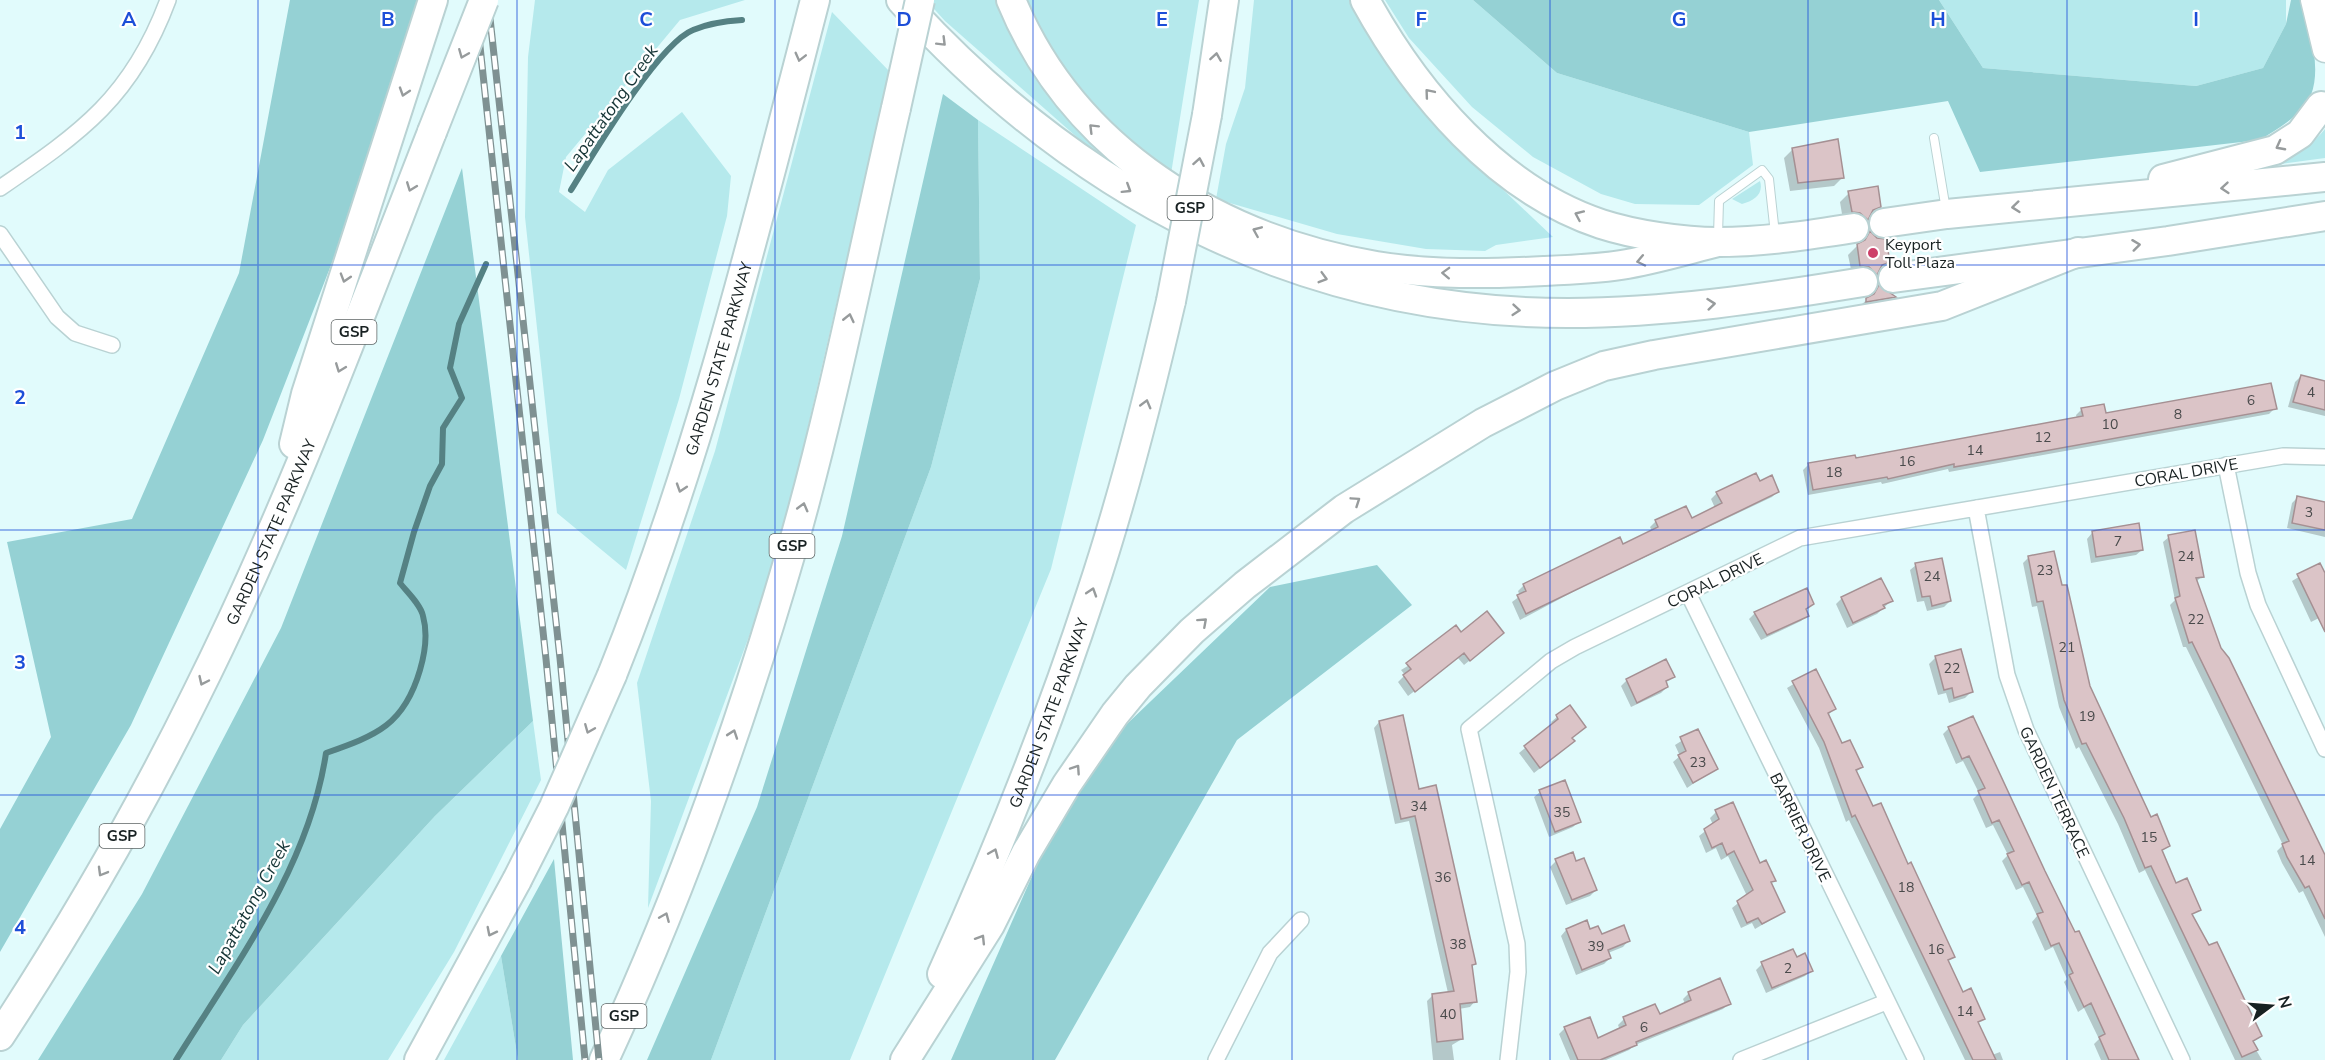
<svg xmlns="http://www.w3.org/2000/svg" width="2325" height="1060" font-family="'Nunito Sans',sans-serif">
  <style>
    .green { fill: #b5e9ec }
    .forest { fill: #95d1d4 }
    .shadow { fill: #0003 }
    .lines { fill: none; stroke-linecap: round; stroke-linejoin: round }
    .stream { stroke: #558183; stroke-width: 6 }
    .building { fill: #dbc4c7; stroke: #a59093; stroke-width: 1.5 }
    .service-casing { stroke: #b9d2d3; stroke-width: 10 }
    .minor-casing { stroke: #b9d2d3; stroke-width: 18 }
    .primary-casing { stroke: #b9d2d3; stroke-width: 27 }
    .motorway-casing { stroke: #b9d2d3; stroke-width: 32 }
    .service { stroke: #fff; stroke-width: 8 }
    .minor { stroke: #fff; stroke-width: 15 }
    .primary { stroke: #fff; stroke-width: 24 }
    .motorway { stroke: #fff; stroke-width: 28 }
    .rail-casing { stroke: #7f9192; stroke-width: 7 }
    .rail { stroke: #fff; stroke-width: 4.5; stroke-dasharray: 14; stroke-linecap: butt }
    .motorway-bridge-casing { stroke: #b9d2d3; stroke-width: 32; stroke-linecap: butt }
    .motorway-bridge { stroke: #fff; stroke-width: 28 }
    .oneway { stroke: #979b9c }
    .grid { fill: none; stroke: #1d4ed8; stroke-width: 1.5; stroke-opacity: 0.55 }
    .poi-dot { fill: #cd3f69; stroke: #fff; stroke-width: 2 }
    .labels { text-anchor: middle; stroke-width: 4.5; stroke-linejoin: round; paint-order: stroke }
    .number-label { font-size: 14px; fill: #494a4b }
    .shield { fill: #fff; stroke: #5d6464; stroke-width: 1.5 }
    .shield-label { font-size: 15px; font-weight: bold; fill: #182122 }
    .poi-label { font-size: 16px; fill: #182122; stroke: #fff; text-anchor: start }
    .street-label { font-size: 16px; fill: #182122; stroke: #fff }
    .water-label { font-size: 18px; font-style: italic; fill: #163536; stroke: #fff }
    .grid-label { font-size: 20px; text-anchor: middle; font-weight: bold; fill: #1d4ed8; stroke: #fff; stroke-width: 4.5; stroke-linejoin: round; paint-order: stroke }
  </style>
  <rect width="100%" height="100%" fill="#e1fbfc"/>
  <path class="green" d="M535,0H745L680,20L566,157L559,192L585,212L608,170L682,112L731,176L727,216L679,399L626,570L557,513L525,217L528,57Z
    M926,0H1199L1170,180L1112,168L945,21Z
    M1254,0H1355L1455,144L1553,237L1496,245L1485,251L1426,249L1337,234L1216,199L1226,144L1245,88Z
    M1385,0H1473L1557,73L1749,132L1753,165L1699,205L1635,204L1601,194L1533,157L1472,107L1409,38Z
    M1939,0H2286V24L2263,68L2196,86L1983,68Z
    M832,12L890,72L777,561L648,908L651,801L637,683L715,451Z
    M978,120L1136,225L1051,569L850,1060H711L931,467L980,279Z
    M2325,129V158L2258,167C2285,159 2307,151 2325,129Z
    M1760,181C1764,194 1754,201 1742,204L1732,199Z
    M533,721L541,780L454,952L388,1060H221L243,1025L435,816Z
    M501,956L518,1060H444Z"/>
  <path class="forest" d="M290,0H423L424,26L263,440L131,725L0,952V829L51,737L7,542L132,519L239,273Z
    M1473,0H1939L1983,68L2196,86L2263,68L2286,24L2291,0H2300C2309,27 2322,66 2311,95C2305,113 2275,131 2259,140L1980,172L1948,101L1749,132L1557,73Z
    M943,94L978,120L980,279L931,467L711,1060H647L757,807L842,536Z
    M462,168L533,721L435,816L243,1025L221,1060H38L142,894L281,628Z
    M1377,565L1412,605L1237,740L1055,1060H951L1063,806L1079,761L1128,723L1270,587Z
    M554,859L573,1060H518L501,956Z"/>
  <path class="shadow" d="M1793,149L1843,177L1834,186L1790,191L1784,158Z
    M1849,193L1879,206L1858,228L1843,220L1840,202Z
    M1870,233L1888,261L1867,283L1852,274L1848,255Z
    M1879,288L1894,297L1885,306L1857,309Z
    M2301,376L2325,383V416L2288,407L2295,382Z
    M2275,408L2269,414L1949,472L1948,469L1882,484L1881,482L1808,495L1803,470L1809,464L1854,460L2077,419L2076,415L2082,409L2105,415Z
    M1760,483L1778,491L1772,497L1584,586L1520,620L1512,602L1520,596L1518,591L1524,585L1623,546L1652,531L1650,527L1656,521L1691,520L1715,508L1711,499L1717,493Z
    M2298,497L2325,503V537L2287,528L2292,503Z
    M2092,533L2142,550L2136,555L2091,563L2087,539Z
    M2169,537L2202,576L2196,582L2219,649L2325,857V937L2303,891L2299,893L2282,863L2277,851L2283,845L2186,647H2183L2170,605L2175,600L2163,542Z
    M2029,557L2150,819L2169,845L2161,852L2175,885L2199,909L2191,916L2260,1036L2252,1043L2262,1060H2235L2145,870L2139,873L2118,824L2079,747L2076,749L2059,707L2037,606L2032,607L2023,563Z
    M1916,565L1950,601L1944,607L1927,611L1924,601L1917,602L1910,570Z
    M2319,565L2325,576V615L2311,622L2292,581Z
    M1842,598L1891,601L1877,614L1847,628L1836,604Z
    M1813,604L1805,611L1807,615L1801,621L1761,640L1749,619L1755,613Z
    M1461,634L1496,639L1464,665L1458,658L1408,696L1398,682L1405,675L1401,670Z
    M1960,651L1971,692L1965,698L1949,703L1946,693L1938,695L1929,664L1935,658Z
    M1815,671L1834,709L1828,715L1842,745L1861,767L1855,773L1953,957L1947,962L1962,994L1983,1018L1977,1024L1992,1055L2000,1052L2003,1060H1965L1849,820L1846,822L1819,748L1787,688Z
    M1673,676L1665,683L1667,687L1661,693L1631,707L1621,686L1627,680Z
    M1569,707L1571,738L1567,747L1534,773L1519,753L1553,725L1551,722Z
    M1972,718L2074,934L2078,932L2139,1060H2101L2094,1044L2099,1039L2084,1008L2078,1012L2064,982L2067,979L2053,947L2045,951L2032,922L2037,916L2023,887L2016,890L2002,861L2008,855L1993,825L1986,828L1973,799L1979,793L1963,761L1956,764L1943,734L1949,728Z
    M1379,722L1418,790L1475,964L1471,967L1475,1001L1470,1007L1459,1009L1462,1039L1452,1045L1454,1060H1433L1427,1001L1433,995L1448,993L1409,821L1395,824L1374,728Z
    M1697,731L1716,768L1687,788L1673,762L1680,756L1675,745Z
    M1540,792L1579,821L1573,827L1549,837L1534,797Z
    M1732,804L1759,865L1774,880L1770,884L1784,912L1755,929L1752,923L1741,928L1732,908L1747,896L1728,856L1721,860L1716,848L1706,853L1699,836L1713,825L1710,818L1716,812Z
    M1556,861L1575,863L1596,890L1590,896L1566,905L1550,867Z
    M1586,922L1589,931L1601,936L1628,941L1623,947L1608,953L1610,958L1604,964L1576,975L1561,936L1566,930Z
    M1796,959L1811,970L1805,976L1766,993L1756,970L1762,964Z
    M1689,993L1729,1003L1723,1009L1635,1045L1629,1050L1606,1060H1570L1559,1034L1565,1028L1598,1040L1620,1030L1618,1025L1624,1019L1659,1016L1685,1004L1683,999Z"/>
  <g class="lines">
    <path class="stream" d="M571,190C592,156 658,44 693,30C707,24 726,21 742,20
      M176,1060C236,964 309,867 326,753C377,735 404,725 420,670C425,653 428,634 423,616C421,605 407,592 400,583L414,532L430,486L442,464L443,428L462,398L450,368L459,324L486,264"/>
  </g>
  <path class="building" d="M1838,139L1844,178L1798,183L1792,148Z
    M1878,186L1881,207L1873,210L1868,220L1860,213L1852,212L1848,191Z
    M1870,231L1877,238L1886,239L1890,262L1882,265L1877,275L1869,267L1860,266L1857,244L1865,240Z
    M1879,285L1896,297L1866,302V298L1874,294Z
    M2301,375L2325,381V410L2293,402Z
    M2271,383L2277,409L2022,455L1954,467V464L1888,479L1887,477L1813,490L1808,463L1855,455L1856,458L2083,416L2081,408L2104,404L2106,413Z
    M1756,473L1760,481L1772,475L1779,492L1526,614L1517,595L1526,591L1523,584L1620,537L1623,544L1658,527L1655,520L1686,506L1692,518L1722,503L1716,492Z
    M2297,496L2325,502V530L2292,523Z
    M2139,523L2143,550L2096,557L2092,531Z
    M2195,530L2204,577L2196,578L2221,648L2229,658L2325,855V919L2309,886L2305,888L2287,857L2282,844L2289,841L2192,642L2189,643L2175,598L2180,596L2168,535Z
    M2054,551L2062,585H2067L2090,686L2151,817L2157,814L2170,846L2162,850L2176,883L2187,878L2201,910L2192,914L2209,945L2217,942L2262,1036L2253,1041L2258,1050L2242,1057L2151,866L2145,868L2124,818L2086,743L2082,744L2064,700L2043,601L2037,602L2028,556Z
    M1942,558L1951,601L1932,606L1930,596L1922,597L1915,563Z
    M2320,563L2325,573V632L2297,574Z
    M1881,578L1893,601L1883,605L1885,608L1853,623L1841,597Z
    M1807,588L1814,604L1806,609L1809,616L1767,635L1754,612Z
    M1487,611L1504,633L1470,661L1464,653L1415,692L1403,675L1411,669L1406,663L1456,625L1461,632Z
    M1961,649L1973,692L1954,698L1952,688L1944,690L1935,656Z
    M1666,659L1675,677L1666,681L1668,687L1637,703L1626,679Z
    M1816,669L1836,709L1828,713L1842,743L1850,740L1863,767L1856,770L1873,806L1881,803L1908,864L1911,862L1955,957L1948,960L1963,992L1971,988L1985,1019L1978,1022L1996,1060H1973L1855,815L1852,817L1824,742L1792,681Z
    M1570,705L1586,727L1572,738L1575,741L1540,768L1524,746L1558,719L1556,715Z
    M1403,715L1419,789L1436,785L1476,964L1472,965L1477,1002L1460,1004L1463,1039L1437,1042L1432,994L1454,991L1415,816L1401,819L1379,721Z
    M1973,716L2045,871L2075,932L2079,931L2139,1060H2109L2099,1037L2105,1034L2091,1003L2084,1007L2069,975L2073,973L2059,943L2051,946L2037,914L2043,912L2029,882L2022,885L2007,854L2014,851L1999,820L1992,823L1978,791L1985,788L1969,756L1962,759L1948,727Z
    M1698,729L1718,769L1693,783L1678,755L1686,751L1680,737Z
    M1565,780L1581,822L1555,832L1539,790Z
    M1733,802L1760,863L1766,860L1776,881L1771,882L1785,912L1762,924L1758,918L1747,923L1737,901L1753,890L1734,851L1727,855L1722,843L1712,848L1704,829L1719,819L1715,810Z
    M1573,852L1576,861L1584,858L1597,890L1572,900L1555,859Z
    M1587,920L1590,929L1598,926L1602,934L1624,925L1630,941L1608,950L1611,958L1582,970L1566,929Z
    M1793,949L1797,957L1805,953L1813,971L1772,988L1761,962Z
    M1720,978L1731,1004L1636,1042L1637,1045L1600,1060H1578L1564,1027L1590,1017L1598,1038L1626,1025L1623,1017L1655,1004L1660,1014L1691,1000L1688,992Z"/>
  <g class="lines">
    <g class="service-casing">
      <path id="service" d="M1934,138L1946,210
        M1718,236L1719,201L1762,170L1769,179L1775,234"/>
    </g>
    <g class="minor-casing">
      <path id="minor" d="M0,188C82,132 132,97 168,0
        M0,234L57,317L75,333L112,345
        M2226,465L2248,573L2258,605L2325,749
        M1976,508L2007,675L2026,730L2182,1060
        M1688,593L1916,1060
        M1216,1060L1270,953L1301,920
        M1508,1060L1518,972L1517,944L1469,729L1551,661L1575,647L1800,538L2283,456L2325,457
        M1741,1060L1886,1002"/>
    </g>
    <g class="primary-casing">
      <path id="primary" d="M2313,0L2325,50"/>
    </g>
    <g class="motorway-casing">
      <g id="motorway">
        <path d="M901,0C1078,195 1301,313 1568,313C1667,313 1765,298 1863,282"/>
        <path d="M1011,0C1073,151 1219,239 1376,266C1432,275 1488,274 1544,271C1569,270 1595,269 1621,265C1653,260 1686,250 1718,242"/>
        <path d="M1365,0C1416,93 1498,190 1601,224C1635,235 1683,242 1718,242C1764,242 1810,235 1854,228"/>
        <path d="M1207,115L1224,0"/>
        <path d="M2163,179L2275,150L2300,134L2321,106"/>
        <path d="M1884,223L1947,214L2325,177"/>
        <path d="M1893,278L2168,241L2325,216"/>
        <path d="M294,444L306,394L433,0"/>
        <path id="s1" d="M612,675C700,456 756,228 815,0"/>
        <path id="s2" d="M942,974C998,850 1049,723 1091,594C1123,498 1148,400 1171,301"/>
        <path id="s3" d="M0,1036C72,926 138,813 196,695C287,513 358,321 432,132"/>
        <path d="M419,1060L517,880"/>
        <path d="M604,1060C680,896 741,725 791,552C833,406 862,256 896,108"/>
        <path d="M905,1060L990,925L1026,853L1067,784L1115,714L1138,686L1192,631L1245,585L1344,509L1483,423L1555,386L1604,366L1654,355L1942,306L2078,252"/>
      </g>
    </g>
    <use href="#service" class="service"/>
    <use href="#minor" class="minor"/>
    <use href="#primary" class="primary"/>
    <use href="#motorway" class="motorway"/>
    <g class="rail-casing">
      <path id="rail" d="M475,0L546,659L585,1060
        M488,0L560,658L599,1060"/>
    </g>
    <use href="#rail" class="rail"/>
    <g class="motorway-bridge-casing">
      <path id="motorway-bridge" d="M896,108L920,0
        M432,132L484,0
        M1171,301L1207,115
        M517,880L554,807L612,675"/>
    </g>
    <use href="#motorway-bridge" class="motorway-bridge"/>
  </g>
  <defs><path id="oneway-chevron" d="M-2-3.5L2.5 0L-2 3.5" fill="none" stroke-width="1.6" stroke-linecap="round" stroke-linejoin="round" transform="scale(1.5)"/></defs>
  <g class="oneway">
    <use href="#oneway-chevron" transform="translate(942 42) rotate(45)"/>
    <use href="#oneway-chevron" transform="translate(463 54) rotate(112)"/>
    <use href="#oneway-chevron" transform="translate(800 57) rotate(104)"/>
    <use href="#oneway-chevron" transform="translate(1216 57) rotate(-81)"/>
    <use href="#oneway-chevron" transform="translate(404 92) rotate(108)"/>
    <use href="#oneway-chevron" transform="translate(1429 93) rotate(-130)"/>
    <use href="#oneway-chevron" transform="translate(1093 128) rotate(-135)"/>
    <use href="#oneway-chevron" transform="translate(2280 146) rotate(152)"/>
    <use href="#oneway-chevron" transform="translate(1199 162) rotate(-80)"/>
    <use href="#oneway-chevron" transform="translate(411 187) rotate(111)"/>
    <use href="#oneway-chevron" transform="translate(2225 188) rotate(175)"/>
    <use href="#oneway-chevron" transform="translate(1127 189) rotate(32)"/>
    <use href="#oneway-chevron" transform="translate(2016 207) rotate(174)"/>
    <use href="#oneway-chevron" transform="translate(1579 215) rotate(-156)"/>
    <use href="#oneway-chevron" transform="translate(1257 231) rotate(-157)"/>
    <use href="#oneway-chevron" transform="translate(2136 245) rotate(-7)"/>
    <use href="#oneway-chevron" transform="translate(1641 261) rotate(168)"/>
    <use href="#oneway-chevron" transform="translate(1446 273) rotate(-178)"/>
    <use href="#oneway-chevron" transform="translate(345 278) rotate(107)"/>
    <use href="#oneway-chevron" transform="translate(1323 278) rotate(16)"/>
    <use href="#oneway-chevron" transform="translate(1711 304) rotate(-6)"/>
    <use href="#oneway-chevron" transform="translate(1516 310) rotate(5)"/>
    <use href="#oneway-chevron" transform="translate(849 318) rotate(-77)"/>
    <use href="#oneway-chevron" transform="translate(340 368) rotate(111)"/>
    <use href="#oneway-chevron" transform="translate(1146 404) rotate(-75)"/>
    <use href="#oneway-chevron" transform="translate(681 488) rotate(108)"/>
    <use href="#oneway-chevron" transform="translate(1356 501) rotate(-34)"/>
    <use href="#oneway-chevron" transform="translate(803 507) rotate(-75)"/>
    <use href="#oneway-chevron" transform="translate(1092 592) rotate(-72)"/>
    <use href="#oneway-chevron" transform="translate(1203 622) rotate(-42)"/>
    <use href="#oneway-chevron" transform="translate(203 681) rotate(115)"/>
    <use href="#oneway-chevron" transform="translate(589 729) rotate(112)"/>
    <use href="#oneway-chevron" transform="translate(733 734) rotate(-71)"/>
    <use href="#oneway-chevron" transform="translate(1076 769) rotate(-56)"/>
    <use href="#oneway-chevron" transform="translate(994 853) rotate(-67)"/>
    <use href="#oneway-chevron" transform="translate(102 872) rotate(120)"/>
    <use href="#oneway-chevron" transform="translate(665 917) rotate(-67)"/>
    <use href="#oneway-chevron" transform="translate(491 932) rotate(117)"/>
    <use href="#oneway-chevron" transform="translate(981 939) rotate(-58)"/>
  </g>
  <path class="grid" d="M258,0V1060M517,0V1060M775,0V1060M1033,0V1060M1292,0V1060M1550,0V1060M1808,0V1060M2067,0V1060M0,265H2325M0,530H2325M0,795H2325"/>
  <circle class="poi-dot" cx="1873" cy="253" r="6"/>
  <g class="labels">
    <g class="number-label">
      <text x="2311" y="397">4</text>
      <text x="2251" y="405">6</text>
      <text x="2178" y="419">8</text>
      <text x="2110" y="429">10</text>
      <text x="2043" y="442">12</text>
      <text x="1975" y="455">14</text>
      <text x="1907" y="466">16</text>
      <text x="1834" y="477">18</text>
      <text x="2309" y="517">3</text>
      <text x="2118" y="546">7</text>
      <text x="2186" y="561">24</text>
      <text x="2045" y="575">23</text>
      <text x="1932" y="581">24</text>
      <text x="2196" y="624">22</text>
      <text x="2067" y="652">21</text>
      <text x="1952" y="673">22</text>
      <text x="2087" y="721">19</text>
      <text x="1698" y="767">23</text>
      <text x="1419" y="811">34</text>
      <text x="1562" y="817">35</text>
      <text x="2149" y="842">15</text>
      <text x="2307" y="865">14</text>
      <text x="1443" y="882">36</text>
      <text x="1906" y="892">18</text>
      <text x="1458" y="949">38</text>
      <text x="1596" y="951">39</text>
      <text x="1936" y="954">16</text>
      <text x="1788" y="973">2</text>
      <text x="1965" y="1016">14</text>
      <text x="1448" y="1019">40</text>
      <text x="1644" y="1032">6</text>
    </g>
    <g class="shield">
      <rect x="1167.5" y="196" width="45" height="24" rx="4.5"/>
      <rect x="331.5" y="320" width="45" height="24" rx="4.5"/>
      <rect x="769.5" y="534" width="45" height="24" rx="4.5"/>
      <rect x="99.5" y="824" width="45" height="24" rx="4.5"/>
      <rect x="601.5" y="1004" width="45" height="24" rx="4.5"/>
    </g>
    <g class="shield-label">
      <text x="1190" y="213">GSP</text>
      <text x="354" y="337">GSP</text>
      <text x="792" y="551">GSP</text>
      <text x="122" y="841">GSP</text>
      <text x="624" y="1021">GSP</text>
    </g>
    <g class="poi-label">
      <text x="1885" y="250">Keyport<tspan x="1885" dy="18">Toll Plaza</tspan></text>
    </g>
    <g class="street-label">
      <text dy="6" stroke="none"><textPath href="#s1" startOffset="334">GARDEN STATE PARKWAY</textPath></text>
      <text transform="translate(2186 472) rotate(-10)" y="6">CORAL DRIVE</text>
      <text dy="6" stroke="none"><textPath href="#s3" startOffset="573">GARDEN STATE PARKWAY</textPath></text>
      <text transform="translate(1715 580) rotate(-26)" y="6">CORAL DRIVE</text>
      <text dy="6" stroke="none"><textPath href="#s2" startOffset="282">GARDEN STATE PARKWAY</textPath></text>
      <text transform="translate(2055 792) rotate(65)" y="6">GARDEN TERRACE</text>
      <text transform="translate(1801 827) rotate(64)" y="6">BARRIER DRIVE</text>
    </g>
    <g class="water-label">
      <text transform="translate(611 108) rotate(-55)" y="6">Lapattatong Creek</text>
      <text transform="translate(249 907) rotate(-61)" y="6">Lapattatong Creek</text>
    </g>
  </g>
  <g class="grid-label">
    <text x="129" y="26">A</text>
    <text x="388" y="26">B</text>
    <text x="646" y="26">C</text>
    <text x="904" y="26">D</text>
    <text x="1162" y="26">E</text>
    <text x="1421" y="26">F</text>
    <text x="1679" y="26">G</text>
    <text x="1938" y="26">H</text>
    <text x="2196" y="26">I</text>
    <text x="20" y="139">1</text>
    <text x="20" y="404">2</text>
    <text x="20" y="669">3</text>
    <text x="20" y="934">4</text>
  </g>
  <g transform="translate(2271 1006) rotate(74)" stroke="#ffffff" stroke-width="4.5" paint-order="stroke">
  <path d="M0-4.5L10 22L0 15L-10 22Z" fill="#182122"/>
  <text y="-9" font-size="16" font-weight="bold" text-anchor="middle" fill="#182122">N</text>
  </g>
</svg>
